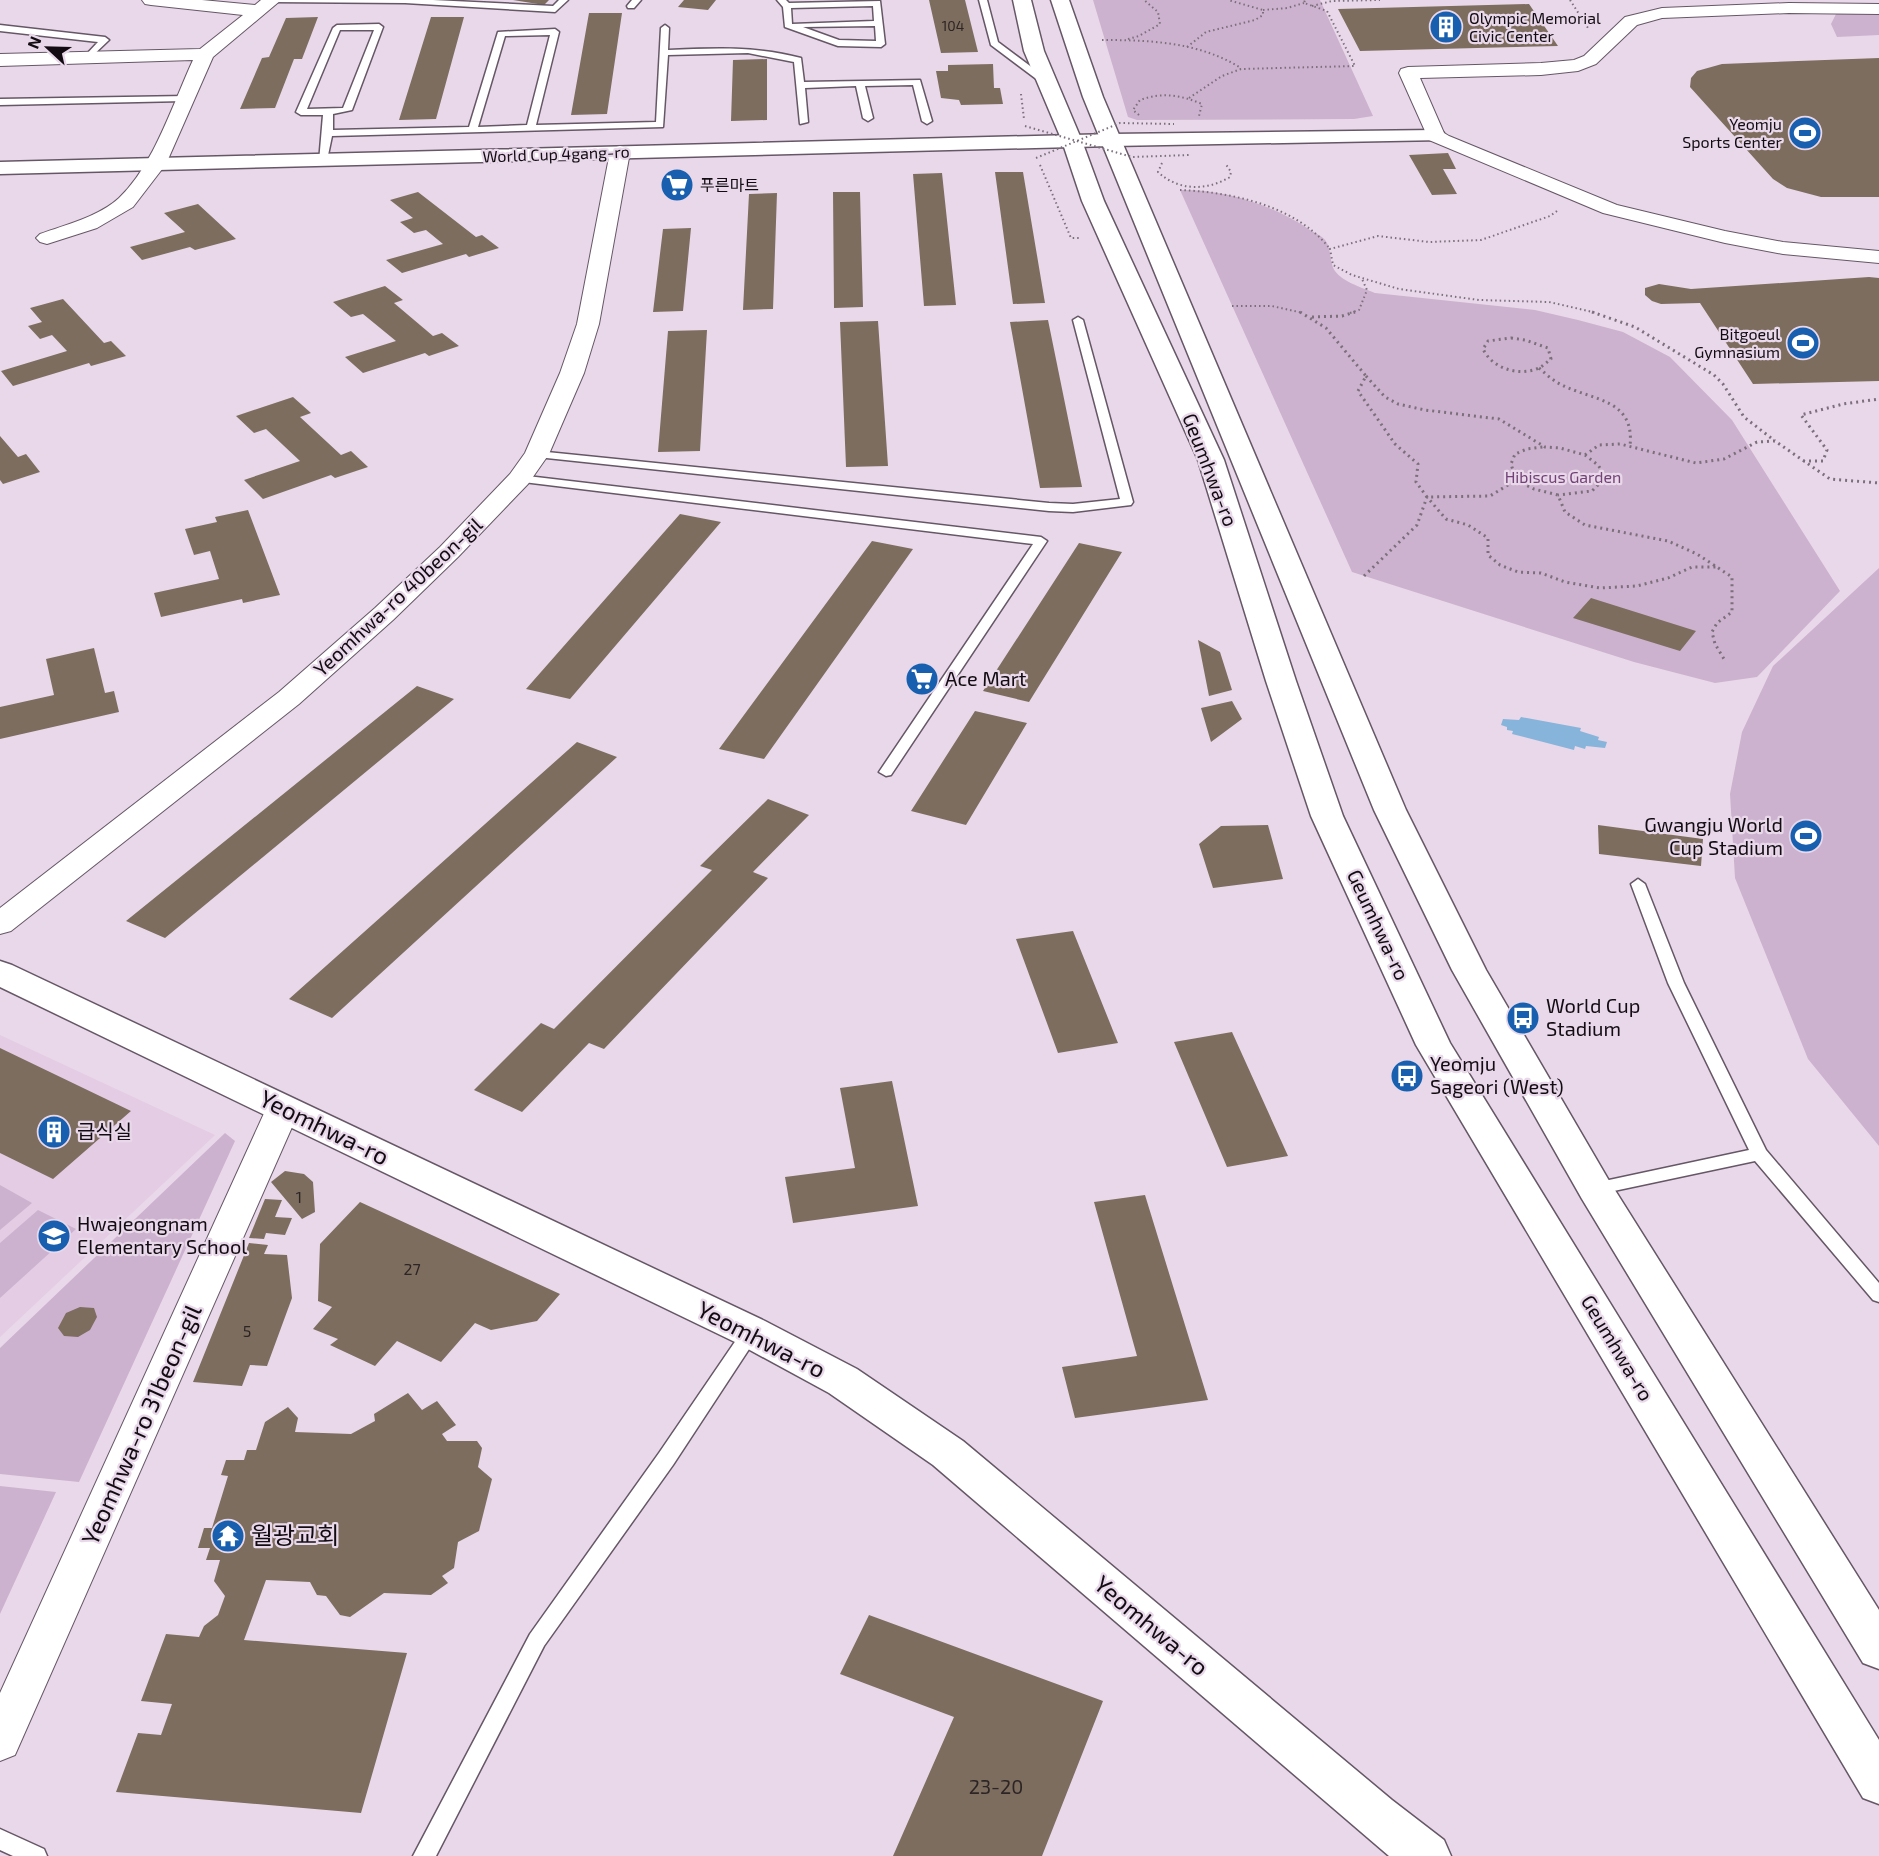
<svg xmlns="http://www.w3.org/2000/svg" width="1879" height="1856" font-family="'Exo 2','Noto Sans KR',sans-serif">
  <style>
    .built { fill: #e3cce4 }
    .green { fill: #ccb2ce }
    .water { fill: #87b4da }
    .building { fill: #7d6d5e }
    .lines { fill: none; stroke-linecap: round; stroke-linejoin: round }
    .service-casing { stroke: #665766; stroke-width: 3 }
    .minor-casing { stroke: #665766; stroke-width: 2 }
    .tertiary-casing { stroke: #665766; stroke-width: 3 }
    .secondary-casing { stroke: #665766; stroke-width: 3 }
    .path-far1 { stroke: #7b6f7b; stroke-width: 2; stroke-dasharray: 1.5 3; stroke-linecap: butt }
    .path { stroke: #7b6f7b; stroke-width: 3; stroke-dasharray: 2 4; stroke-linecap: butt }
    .service { fill: #fff; fill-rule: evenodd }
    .minor { fill: #fff; fill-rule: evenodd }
    .tertiary { fill: #fff; fill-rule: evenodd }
    .secondary { fill: #fff; fill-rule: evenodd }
    .path-bridge { stroke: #7b6f7b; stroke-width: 2; stroke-dasharray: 1.5 3; stroke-linecap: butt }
    .labels { text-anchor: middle; stroke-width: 4.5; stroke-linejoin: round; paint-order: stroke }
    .far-number-label { font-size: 14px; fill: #2d2425 }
    .far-poi-label { font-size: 16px; fill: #120c12; stroke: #e9d8ea; text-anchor: start }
    .far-street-label { font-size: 16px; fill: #120c12; stroke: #e9d8ea }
    .far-park-label { font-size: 16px; fill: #724176; stroke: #e9d8ea }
    .number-label { font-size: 16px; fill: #2d2425 }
    .street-label { font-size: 20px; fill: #120c12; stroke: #e9d8ea }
    .poi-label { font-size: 20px; fill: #120c12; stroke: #e9d8ea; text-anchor: start }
    .near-number-label { font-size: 20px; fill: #2d2425 }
    .near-street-label { font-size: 24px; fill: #120c12; stroke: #e9d8ea }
    .near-poi-label { font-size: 24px; fill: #120c12; stroke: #e9d8ea; text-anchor: start }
  </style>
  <rect width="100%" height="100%" fill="#e9d8ea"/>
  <path class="built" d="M0,1035L215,1135L0,1337Z"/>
  <path class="green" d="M1093,0H1320L1373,116L1354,119L1137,120L1128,117Z
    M1879,13V35L1837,37L1831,24L1836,14Z
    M1180,190C1225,189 1273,205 1310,230C1315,233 1322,236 1325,240C1332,249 1329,263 1335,271C1343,282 1363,288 1375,293L1535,310L1578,320L1623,332L1670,357L1732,420L1840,591L1757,677L1715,683L1634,662L1352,572Z
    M1879,568V1146L1808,1059L1735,878L1730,794L1742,732L1773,666Z
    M225,1133L235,1141L79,1482L0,1474V1348Z
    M0,1185L32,1203L0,1230Z
    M38,1210L76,1229L0,1298V1243Z
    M0,1486L56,1492L0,1614Z"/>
  <path class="water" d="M1521,717L1581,728L1580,731L1599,737L1598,740L1607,742L1605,748L1586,746L1585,749L1575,746L1574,750L1512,734L1513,731L1507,730V727L1501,725L1503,719L1519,720Z"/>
  <path class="building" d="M513,0H549L544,5Z
    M684,0H716L708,10L678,7Z
    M929,0H965L978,52L941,53Z
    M1529,4L1558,46L1360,51L1338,9Z
    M589,13H622L607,114L571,115Z
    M318,17L302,59H294L275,108L240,109L262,58L269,57L286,18Z
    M431,17H464L436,119L399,120Z
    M1879,58V197H1821L1787,188L1773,179L1690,87L1691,78L1697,71L1722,64Z
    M767,59V120L731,121L733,60Z
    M993,64L994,88H1000L1003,104L961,105L959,100L941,98L936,71H948V65Z
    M1448,153L1456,169H1443L1457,194L1432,195L1409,155Z
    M995,172H1023L1045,303L1013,304Z
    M942,173L956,305L924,306L913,174Z
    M418,192L476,237L482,235L499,248L469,257L466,254L402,273L386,260L443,244L426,230L414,233L400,222L413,218L390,200Z
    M833,192H860L863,307L834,308Z
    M777,193L773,309L743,310L749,194Z
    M198,204L236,239L195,250L190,247L142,260L130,247L185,232L164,213Z
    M691,228L683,311L653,312L663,229Z
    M1869,277L1879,278V381L1753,384L1700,303L1661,304L1652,301L1645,295V288L1659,284L1691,289Z
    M385,286L403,300L394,303L433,336L442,333L459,346L429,356L425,353L363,373L345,357L396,341L363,314L351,317L333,302Z
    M63,299L104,343L111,341L126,356L91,366L89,363L13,386L1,371L67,351L52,335L40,339L28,326L42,322L30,308Z
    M1048,320L1082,487L1040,488L1010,322Z
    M878,321L888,466L846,467L840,322Z
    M707,330L700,451L658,452L668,331Z
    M293,397L311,413L300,417L341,455L351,451L368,467L335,478L331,475L263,499L244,480L300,461L266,429L254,433L236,416Z
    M0,436L18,457L26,454L40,472L3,484L0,480Z
    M248,510L280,595L243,603L242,599L161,617L154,593L219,579L210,551L194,555L185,529L217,522L215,517Z
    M680,514L721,522L570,699L526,689Z
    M872,541L913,549L764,759L719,749Z
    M1079,543L1122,552L1029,702L983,691Z
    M1591,598L1696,631L1680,651L1573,618Z
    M1198,640L1220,652L1232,690L1209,696Z
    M94,648L105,693L114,691L119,712L0,739V707L54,695L46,659Z
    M417,686L454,699L165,938L126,921Z
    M1232,701L1242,719L1211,742L1201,708Z
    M975,711L1027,723L966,825L911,811Z
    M577,742L617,757L332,1018L289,999Z
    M768,799L809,815L753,872L768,878L604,1049L589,1043L522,1112L474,1090L541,1023L554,1029L712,870L700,866Z
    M1268,825L1283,879L1213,888L1199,844L1221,826Z
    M1598,825L1703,839L1701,866L1599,854Z
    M1073,931L1118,1043L1058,1053L1016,939Z
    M1232,1032L1288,1156L1227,1167L1174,1042Z
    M0,1048L131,1111L53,1179L0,1153Z
    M892,1081L918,1206L793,1223L785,1177L855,1168L840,1088Z
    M285,1171L304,1174L313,1182L315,1212L302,1219L271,1182Z
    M1145,1195L1208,1400L1075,1418L1062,1367L1137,1356L1094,1202Z
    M265,1199L282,1200L275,1217L292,1218L285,1235L266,1233L264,1239L249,1238Z
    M360,1202L560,1294L537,1321L491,1330L475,1323L441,1362L397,1341L375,1366L330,1345L338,1339L313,1329L332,1307L318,1301L320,1244Z
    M249,1243L268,1245L264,1254L287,1255L292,1298L267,1366L250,1365L242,1386L193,1382Z
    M80,1307L94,1308L97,1317L90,1330L78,1337L64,1336L58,1328L66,1313Z
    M408,1393L422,1410L437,1401L456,1425L442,1434L447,1441H477L482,1448L478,1467L492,1479L479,1531L458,1542L454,1568L442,1576L448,1583L431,1595L384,1593L350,1617L340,1615L326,1596L317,1595L310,1582L266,1580L244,1640L407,1653L361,1813L116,1792L138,1733L161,1735L172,1704L141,1701L166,1634L199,1637L204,1626L218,1615L225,1596L214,1581L220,1560H206L210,1548H198L204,1528H212L228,1476L221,1475L226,1460H244L247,1450H256L265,1422L288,1407L298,1418L295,1432L351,1434L375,1421L374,1414Z
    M869,1615L1103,1701L1042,1856H893L954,1717L840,1674Z"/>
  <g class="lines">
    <g class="service-casing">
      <path id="service" d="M268,0H433L553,6L559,0H568L555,12L405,3L272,2Z
        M632,0H641L634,8H628L627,6Z
        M777,0H786L789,3L880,1L885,44L881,47L838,46L785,27L783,7ZM873,6L874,21L792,24L791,8ZM875,26L876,41L839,40L803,27Z
        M979,0H987L998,42L1049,80V84H1043L991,45Z
        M379,24L383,27L352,110L333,114V130L469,127L498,32L555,29L559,32L536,125L656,122L661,28L665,25L669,28L668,50C714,48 757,46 801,58L804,82L920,80L932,121L927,124L922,121L913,85L865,86L873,118L868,121L863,118L856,86L805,88L808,122L800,124L794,62L748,53L668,55L663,127L332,136L327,160L319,162L323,115H301L296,112L333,28L337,25ZM340,30H374L343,108L307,109ZM550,35L527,125L478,127L505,36Z
        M0,25L105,37L109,40L87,61L83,58L98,42L0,31Z
        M187,96V100L184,101L0,105V99Z
        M1078,317L1083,320L1133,502L1131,505L1073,512L1049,511L537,457L531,454L537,451L1049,503L1073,504L1120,499L1073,320Z
        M519,475L1041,537L1047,541L891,775L886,776L879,772L1033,544L515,481L513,479Z
        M1638,879L1645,884L1684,983L1766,1150L1879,1283V1302L1873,1300L1755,1161L1595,1195L1589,1193L1587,1189L1589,1185L1595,1183L1749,1150L1668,983L1631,884Z
        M751,1325L757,1327L760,1332L757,1337L673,1465L544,1646L436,1856H413L530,1634L659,1453L745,1327Z
        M0,1829L44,1849L47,1856H13L0,1850Z"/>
    </g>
    <g class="minor-casing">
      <path id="minor" d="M142,0H202L255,5L261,0H281L213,57L166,164L133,207L97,228L47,244L40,242L36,238L40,234C65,225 100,216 119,198C154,165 173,103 193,60L0,66V54L200,49L243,15L151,5L145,4Z
        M1789,3L1879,4V14L1789,13L1662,18L1637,25L1596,64L1578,71L1541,75L1420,78L1444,133L1449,136L1617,205L1725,231L1783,242L1879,251V263L1783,254L1725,243L1603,213L1429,140L1399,73L1401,69L1408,67L1541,63L1574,60L1584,56L1625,17L1662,8Z
        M620,146L627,148L630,152L599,324L584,373L549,454L528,484L458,557L393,620L299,704L11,931L0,934V908L279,692L375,608L440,547L510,474L525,453L560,373L577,324L610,152L613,148Z
        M283,1097L295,1100L300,1109L15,1755L0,1761V1693L266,1109L271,1100Z"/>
    </g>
    <g class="tertiary-casing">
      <path id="tertiary" d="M1436,130L1443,132L1446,136L1443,140L1112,146L0,174V162L1112,134Z
        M0,961L12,965L765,1321L857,1369L963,1441L1392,1800L1444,1840L1451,1856H1389L933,1465L829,1393L737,1343L0,987Z"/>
    </g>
    <g class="secondary-casing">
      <path id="secondary" d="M1013,0H1031L1044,51L1082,141L1104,201L1224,460L1296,681L1343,816L1450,1043L1879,1740V1804L1863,1798L1416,1045L1311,816L1266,681L1198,460L1082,201L1062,141L1024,51Z
        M1051,0H1069L1103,97L1406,810L1486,970L1608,1179L1879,1610V1669L1863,1663L1582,1199L1452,970L1374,810L1083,97Z"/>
    </g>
    <path class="path-far1" d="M1570,0L1588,28
      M1312,6L1332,1L1380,0
      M1263,10L1287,8L1304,3
      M1128,39L1139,36L1160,24L1158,12L1144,0
      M1102,40C1150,40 1199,42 1241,68
      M1187,47L1206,32L1255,20L1263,15V10L1228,0
      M1021,94L1024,119
      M1189,98L1222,76L1241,69L1355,66L1327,11L1304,3L1305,0
      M1139,115L1133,110L1140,100C1162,92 1181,95 1202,104L1199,116
      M1162,163L1158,172C1178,191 1207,191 1230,177L1231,172L1225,163
      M1040,165L1071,238H1080
      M1180,190C1232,192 1297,206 1330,249
      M1557,211L1550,216L1481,240L1429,242L1378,236L1330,249L1333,265L1352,275L1399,289L1479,300L1549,302L1597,313
      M1232,306H1272L1303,313
      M1350,313L1359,310L1367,290L1362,279"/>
    <path class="path" d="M1300,312L1326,328L1366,376L1358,391L1395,444L1418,464L1416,482L1427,497L1490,496L1516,480L1534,489L1558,495L1565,512L1585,525L1668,541L1697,554L1732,577V612L1717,623L1712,632L1715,644L1724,659
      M1592,312L1635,327L1714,375L1723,384L1744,417L1775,441
      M1312,317L1342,316L1355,312
      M1511,338L1525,340L1548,348L1551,359C1547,362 1543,366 1539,368C1518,377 1492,368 1483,349L1488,341Z
      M1539,368C1546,374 1553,381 1562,385C1594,401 1635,399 1630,446
      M1366,376L1385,397L1398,404L1425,410L1499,419L1545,447L1560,448L1585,455L1598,465L1606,477L1592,491L1558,495
      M1585,455L1599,445L1620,444L1696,463L1724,459L1757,442L1775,441L1830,479L1879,483
      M1803,461H1823L1827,450L1801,415L1843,404L1879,399
      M1516,480L1511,464L1515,454L1527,449L1543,447
      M1364,576L1417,525L1427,497L1446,519L1468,525L1488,538V555L1500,565L1518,572L1541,573L1565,582L1600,588L1637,586L1668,578L1692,567H1716"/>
    <use href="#service" class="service"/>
    <use href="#minor" class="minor"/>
    <use href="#tertiary" class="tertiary"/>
    <use href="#secondary" class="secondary"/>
    <path class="path-bridge" d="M1025,126L1132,157L1190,155
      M1036,158L1120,123L1174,124"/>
  </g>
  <defs>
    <g id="building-disc" transform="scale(1.725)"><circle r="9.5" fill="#1860af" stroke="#e9d8ea"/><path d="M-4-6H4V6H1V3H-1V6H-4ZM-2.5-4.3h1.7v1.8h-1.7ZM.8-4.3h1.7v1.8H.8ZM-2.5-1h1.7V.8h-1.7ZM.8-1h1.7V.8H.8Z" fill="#fff"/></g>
    <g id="stadium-disc" transform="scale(1.725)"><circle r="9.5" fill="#1860af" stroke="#e9d8ea"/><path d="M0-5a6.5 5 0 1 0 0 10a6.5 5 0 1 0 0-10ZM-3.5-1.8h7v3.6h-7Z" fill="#fff"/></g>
    <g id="supermarket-disc" transform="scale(1.725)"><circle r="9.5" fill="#1860af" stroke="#e9d8ea"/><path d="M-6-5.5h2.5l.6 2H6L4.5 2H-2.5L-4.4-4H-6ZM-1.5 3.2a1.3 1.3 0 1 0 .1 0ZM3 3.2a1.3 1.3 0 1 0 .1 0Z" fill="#fff"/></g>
    <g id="bus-disc" transform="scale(1.725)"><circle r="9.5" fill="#1860af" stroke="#e9d8ea"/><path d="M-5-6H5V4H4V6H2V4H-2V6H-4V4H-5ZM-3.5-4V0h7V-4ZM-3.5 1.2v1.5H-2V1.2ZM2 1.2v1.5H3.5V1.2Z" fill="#fff"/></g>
    <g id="school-disc" transform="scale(1.725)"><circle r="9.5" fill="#1860af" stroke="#e9d8ea"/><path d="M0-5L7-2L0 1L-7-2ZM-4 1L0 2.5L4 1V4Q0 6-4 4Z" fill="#fff"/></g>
    <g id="temple-disc" transform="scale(1.725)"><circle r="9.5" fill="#1860af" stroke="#e9d8ea"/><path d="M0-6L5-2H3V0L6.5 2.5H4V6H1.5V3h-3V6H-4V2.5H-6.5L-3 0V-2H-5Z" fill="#fff"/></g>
  </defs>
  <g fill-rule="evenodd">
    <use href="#building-disc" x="1446" y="27"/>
    <use href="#stadium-disc" x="1805" y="133"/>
    <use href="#supermarket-disc" x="677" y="185"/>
    <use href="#stadium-disc" x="1803" y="343"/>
    <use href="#supermarket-disc" x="922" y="679"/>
    <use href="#stadium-disc" x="1806" y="836"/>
    <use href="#bus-disc" x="1523" y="1018"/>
    <use href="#bus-disc" x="1407" y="1076"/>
    <use href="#building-disc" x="54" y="1132"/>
    <use href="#school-disc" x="54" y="1236"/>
    <use href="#temple-disc" x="228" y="1536"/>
  </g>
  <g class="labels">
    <g class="far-number-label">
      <text x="953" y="31">104</text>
    </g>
    <g class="far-poi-label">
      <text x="1469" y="24">Olympic Memorial<tspan x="1469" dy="18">Civic Center</tspan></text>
      <text x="1782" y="130" text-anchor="end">Yeomju<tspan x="1782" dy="18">Sports Center</tspan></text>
      <text x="700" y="191">푸른마트</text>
      <text x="1780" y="340" text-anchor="end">Bitgoeul<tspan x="1780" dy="18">Gymnasium</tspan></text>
    </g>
    <g class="far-street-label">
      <text transform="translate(556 154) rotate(-2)" y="6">World Cup 4gang-ro</text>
    </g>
    <g class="far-park-label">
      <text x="1563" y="483">Hibiscus Garden</text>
    </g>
    <g class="number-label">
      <text x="299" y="1203">1</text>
      <text x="412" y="1275">27</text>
      <text x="247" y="1337">5</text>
    </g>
    <g class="street-label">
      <text transform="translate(1210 470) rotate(69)" y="7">Geumhwa-ro</text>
      <text transform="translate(398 597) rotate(-43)" y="7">Yeomhwa-ro 40beon-gil</text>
      <text transform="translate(1378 925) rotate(65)" y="7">Geumhwa-ro</text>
      <text transform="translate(1617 1348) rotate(59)" y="7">Geumhwa-ro</text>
    </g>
    <g class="poi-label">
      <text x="945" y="686">Ace Mart</text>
      <text x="1783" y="832" text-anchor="end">Gwangju World<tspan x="1783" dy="23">Cup Stadium</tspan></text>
      <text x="1546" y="1013">World Cup<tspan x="1546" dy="23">Stadium</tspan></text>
      <text x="1430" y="1071">Yeomju<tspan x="1430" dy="23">Sageori (West)</tspan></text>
      <text x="77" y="1139">급식실</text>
      <text x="77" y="1231">Hwajeongnam<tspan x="77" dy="23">Elementary School</tspan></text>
    </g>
    <g class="near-number-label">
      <text x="996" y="1794">23-20</text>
    </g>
    <g class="near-street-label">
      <text transform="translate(324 1128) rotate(26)" y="8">Yeomhwa-ro</text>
      <text transform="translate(761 1340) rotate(27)" y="8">Yeomhwa-ro</text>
      <text transform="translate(142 1425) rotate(-66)" y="8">Yeomhwa-ro 31beon-gil</text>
      <text transform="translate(1151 1626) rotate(40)" y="8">Yeomhwa-ro</text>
    </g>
    <g class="near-poi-label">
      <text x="251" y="1544">월광교회</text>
    </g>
  </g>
  <g transform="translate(48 48) rotate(292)" stroke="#e9d8ea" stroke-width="4.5" paint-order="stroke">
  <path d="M0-4.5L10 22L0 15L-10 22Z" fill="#120c12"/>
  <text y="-9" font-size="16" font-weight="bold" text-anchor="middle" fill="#120c12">N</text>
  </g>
</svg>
